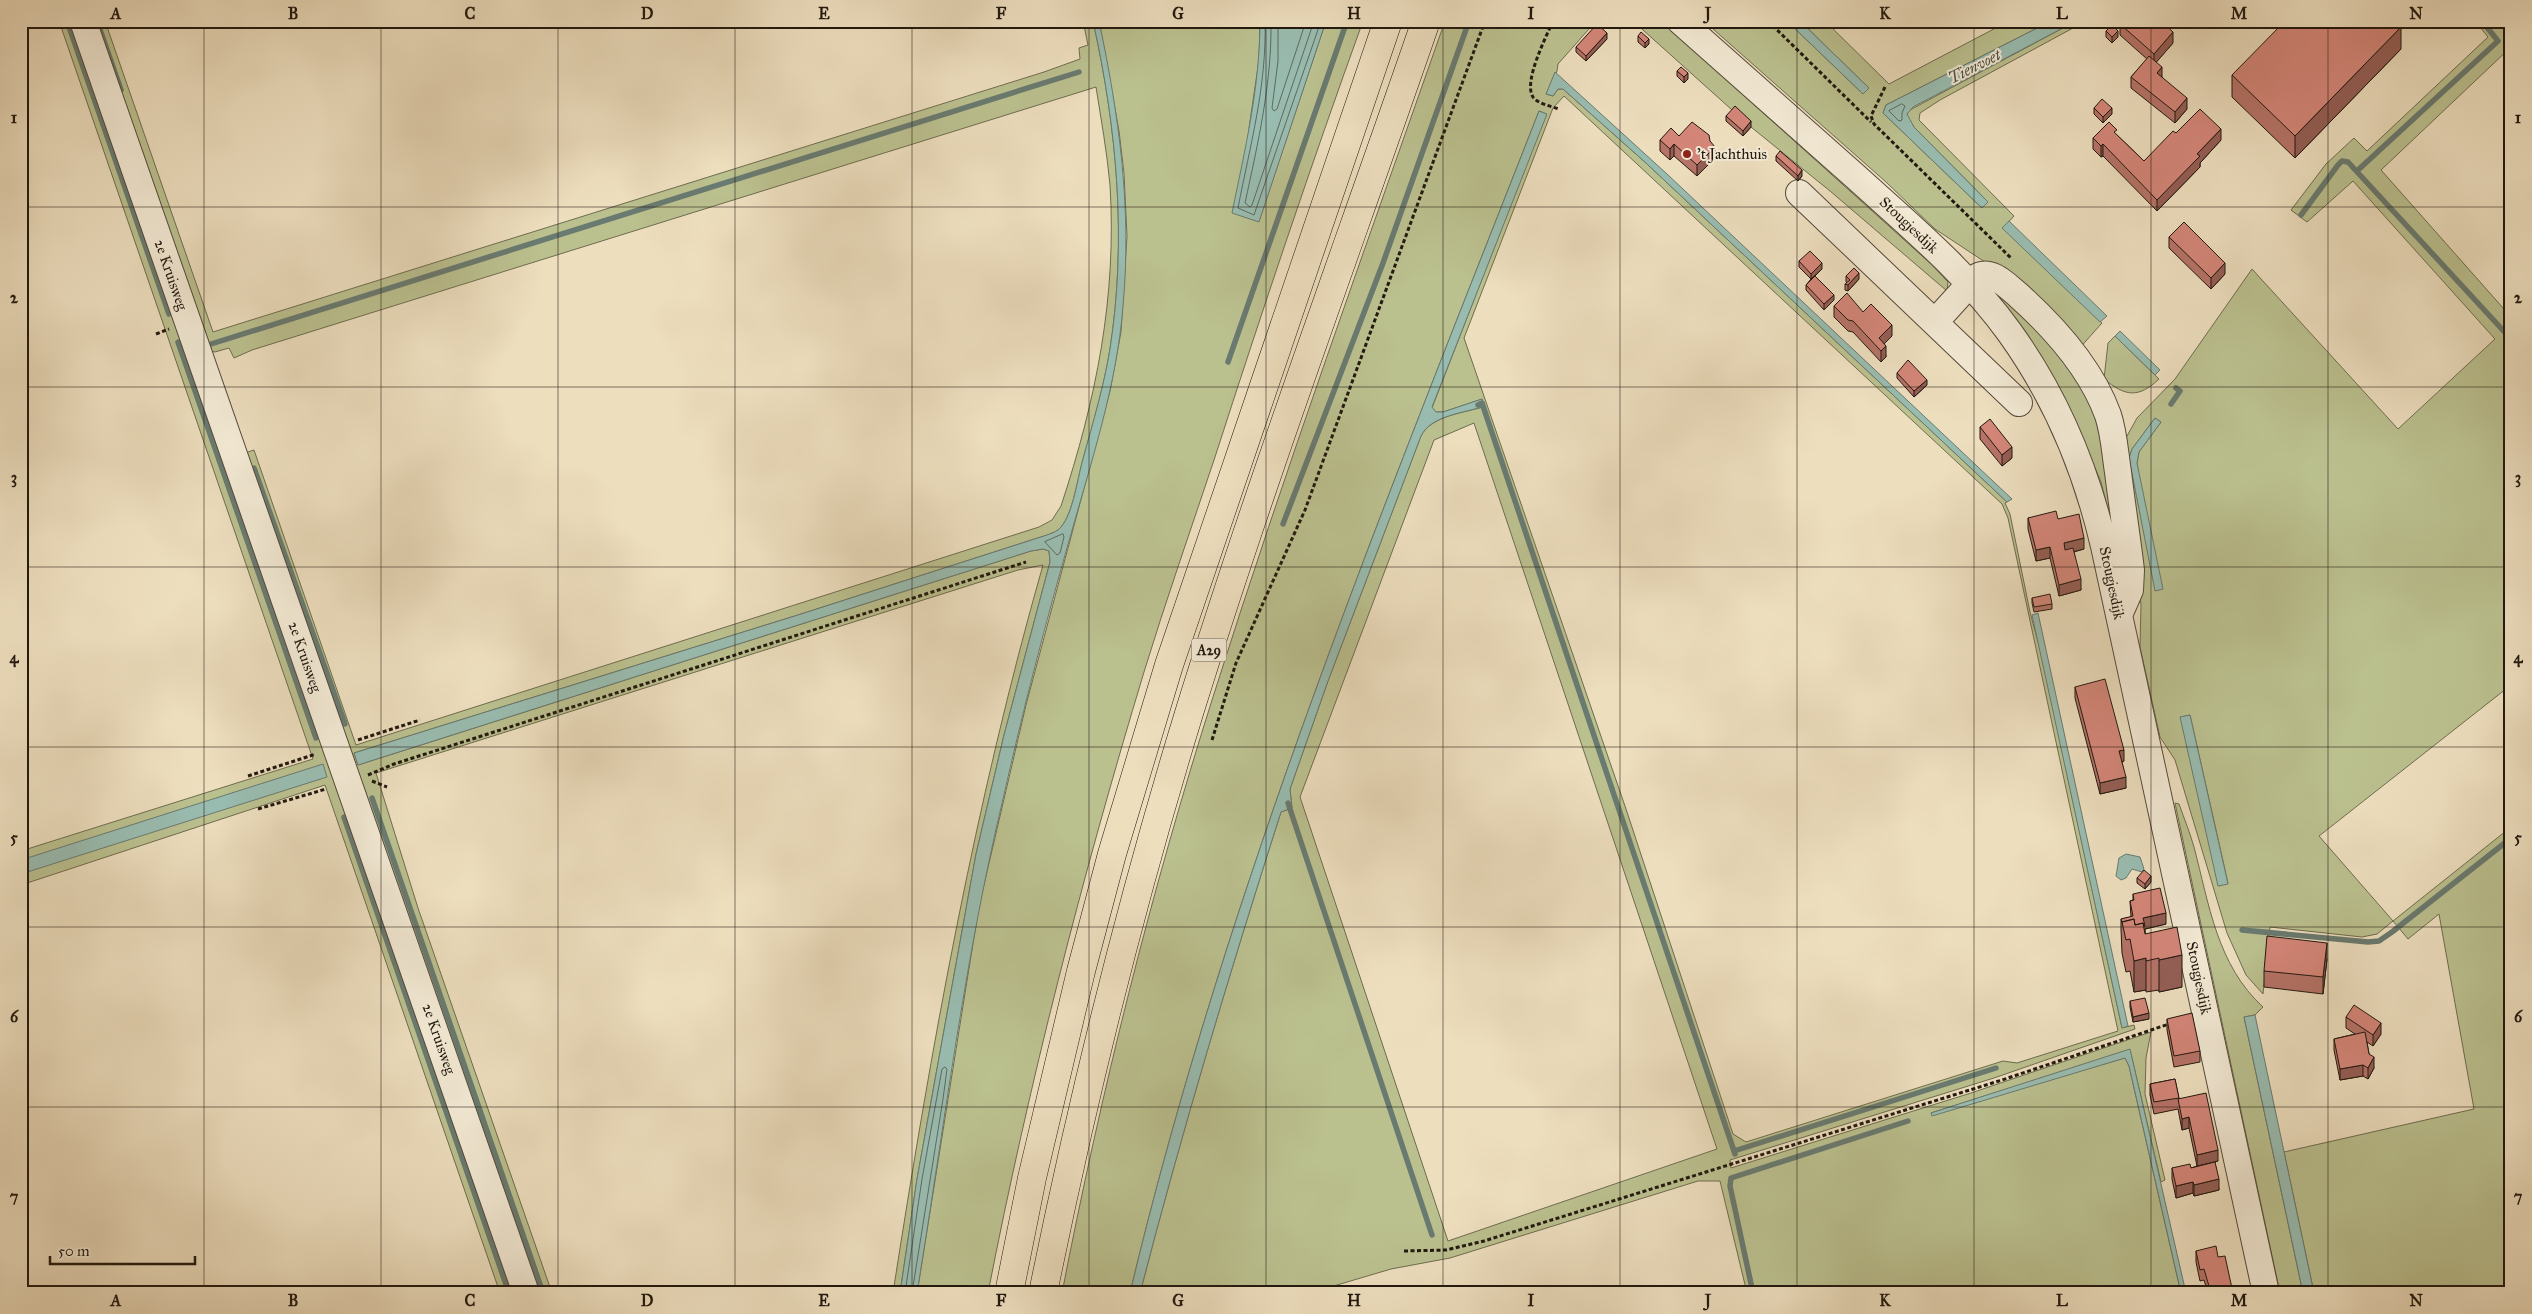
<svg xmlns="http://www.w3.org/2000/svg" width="2532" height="1314" font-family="'IM FELL Great Primer',serif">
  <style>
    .green { fill: #bbc08f; stroke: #6e6c4f; fill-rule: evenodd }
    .water { fill: #99bcb0; stroke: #697a70 }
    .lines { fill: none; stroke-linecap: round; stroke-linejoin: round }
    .shore { stroke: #5d6a60; stroke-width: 1 }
    .stream { stroke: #697a70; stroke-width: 5.5 }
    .minor-casing { stroke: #544a3b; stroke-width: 28 }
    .highway-casing { stroke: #21180f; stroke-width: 29 }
    .path { stroke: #21180f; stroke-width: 3; stroke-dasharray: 4 2.5; stroke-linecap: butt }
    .minor { stroke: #f3ead5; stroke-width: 26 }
    .highway { stroke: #eddebe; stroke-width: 28 }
    .wall { fill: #b67368; stroke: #21180f }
    .shaded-wall { fill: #945e55; stroke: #21180f }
    .building { fill: #d48679; stroke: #21180f }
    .grid { fill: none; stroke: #21180f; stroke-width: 1; stroke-opacity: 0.55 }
    .poi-dot { fill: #8f2418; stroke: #f3ead5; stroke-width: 2 }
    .labels { text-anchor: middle; stroke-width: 4; stroke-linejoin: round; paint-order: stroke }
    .shield { fill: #f3ead5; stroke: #60574a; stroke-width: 1 }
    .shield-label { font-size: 14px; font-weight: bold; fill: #21180f }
    .poi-label { font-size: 15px; fill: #21180f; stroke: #f3ead5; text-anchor: start }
    .street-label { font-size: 15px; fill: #21180f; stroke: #f3ead5 }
    .water-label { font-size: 16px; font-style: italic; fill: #4b5147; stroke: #f3ead5 }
    .neatline { fill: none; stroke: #21180f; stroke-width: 2 }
    .grid-label { font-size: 16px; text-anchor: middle; font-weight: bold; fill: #21180f }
  </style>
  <rect width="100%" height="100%" fill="#eddebe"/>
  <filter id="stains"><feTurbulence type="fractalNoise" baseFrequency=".004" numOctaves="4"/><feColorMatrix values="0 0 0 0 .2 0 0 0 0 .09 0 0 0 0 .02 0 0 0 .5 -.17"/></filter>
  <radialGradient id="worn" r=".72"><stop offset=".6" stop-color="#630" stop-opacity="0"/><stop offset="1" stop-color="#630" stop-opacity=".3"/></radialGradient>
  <path class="green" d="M59,21H78L522,1293H500L325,785L21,885V851L313,759Z
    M88,21H105L213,332L1044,72L1080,59L1079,48L1088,45L1083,21H1093C1117,129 1127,239 1110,349C1104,386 1093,423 1083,459C1078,476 1073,514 1061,527C1057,532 1050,534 1044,536L798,615L354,753L358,765L1031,551L1043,549L1049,551L1050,562L1004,735L976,854L917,1179L900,1293H893C931,1048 975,803 1043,565L1018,570L376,773L418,908L552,1293H531L239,455L254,450L356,745L1039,527L1052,520L1061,506C1096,400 1117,297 1110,185C1107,152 1101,119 1096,87L252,350L234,358L229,348L215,352L210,351Z
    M1099,21H1260L1259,60L1249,128L1259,221L1326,21H1363C1311,165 1262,311 1215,457C1191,529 1166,600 1144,672C1082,877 1029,1083 988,1293H917L979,906L1026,705L1110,391L1121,332L1127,236L1124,173L1119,131Z
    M1445,21H1596L1558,64L1557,71L1546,94L1553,96L1558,89H1563L1646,163L2007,502L2005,503L2010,514L2030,612L2041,653L2122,1028L2134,1025L2135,1029L1994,1078L1730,1160L1731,1168L1971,1093L2151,1032L2146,1058L2145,1094L2165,1180L2161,1182L2130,1050L1931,1113L2125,1058L2129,1066L2181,1293H1747L1720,1181H1698L1450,1258L1391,1269L1310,1293H1140C1182,1131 1230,971 1281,812L1292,808L1290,789L1328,681L1421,436C1431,416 1463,413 1483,407L1482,399L1443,412H1436L1432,408L1546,114L1539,111C1387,499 1227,886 1130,1293H1062C1101,1092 1151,892 1213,697C1285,470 1366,246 1445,21ZM1564,96L2002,504L2008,518L2118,1031L2017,1063L2003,1061L1746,1142L1733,1134L1626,809L1464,338L1553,108ZM1474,423L1717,1149L1448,1241L1300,797L1434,440Z
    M1633,21H1661L1931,264L1948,282L1947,291L1830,191L1751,127Z
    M1704,21H1787L1863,94L1869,88L1800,21H1825L1889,84L2009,21H2051L1886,105L1883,113L1982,208L1988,202L1914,127L1907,117L1908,111L2076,21H2086L1940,100L1920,113L1919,120L2014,216L2003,228L2102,323L2077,351L1985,262L1935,229L1886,182Z
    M2475,21H2502L2511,31V47L2381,170L2511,317V685L2319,836L2393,921L2511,827V1293H2314L2284,1152L2474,1109L2439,914L2408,939L2393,921L2377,934L2362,937L2270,927L2263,994L2246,975L2227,933L2175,760L2160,737L2140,647L2141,605L2122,445L2137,418L2175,379L2252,269L2398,429L2495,339L2353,181L2307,222L2291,210L2326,164L2354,138L2367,151L2488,37ZM2155,418L2161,422L2139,452L2137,463L2156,591L2129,458L2132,449ZM2190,715L2228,883L2219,886L2181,717Z
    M1992,287L2035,320L2096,406L2124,573L2101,482L2077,426L2023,330Z
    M2115,336L2159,379C2138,399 2125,396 2104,379L2108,343Z
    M2175,803L2179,804C2184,818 2190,833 2194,847C2209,904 2217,965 2263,1007L2255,1015L2244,1017L2303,1293H2280Z"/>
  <path class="water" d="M1093,21H1099C1119,115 1132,209 1123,306C1117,384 1092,459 1071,534C1046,621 1023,710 1003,799C964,962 944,1128 917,1293H900L917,1179L976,854L1004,735L1050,562L1049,551L1043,549L1031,551L358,765L354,753L798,615L1044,536C1050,534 1057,532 1061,527C1073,514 1078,476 1083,459C1093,422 1104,386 1110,349C1127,239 1117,129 1093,21Z
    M1260,21H1326L1259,222L1232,213C1245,149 1260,87 1260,21Z
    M1787,21H1800L1869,88L1863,94Z
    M2051,21H2076L1913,107L1907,114L1914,127L1988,202L1982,208L1883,113L1886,105Z
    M1555,72L1667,174L2012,499L2007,502L1646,163L1563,89H1558L1553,96L1546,94Z
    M1539,111L1547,114L1432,407L1436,412H1443L1482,399L1485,406C1465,413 1431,415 1421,436L1328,681L1290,789L1292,808L1281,812C1230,971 1182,1131 1140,1293H1130C1227,886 1387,499 1539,111Z
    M2009,221L2107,316L2100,322L2002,228Z
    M2120,331L2160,370L2155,375L2115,336Z
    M2155,418L2161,422L2139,452L2137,463L2163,589L2155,591L2129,458L2132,449Z
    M2038,613L2128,1026L2122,1028L2032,615Z
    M2190,715L2228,884L2218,886L2180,717Z
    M323,764L327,777L21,874V860Z
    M2126,854L2140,857L2144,869L2142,872L2132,869L2126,878L2121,880L2116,876L2119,858Z
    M2255,1015L2314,1293H2303L2244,1017Z
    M2130,1049L2186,1293H2181L2129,1066L2125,1058L1932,1116L1931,1113Z"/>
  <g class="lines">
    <path class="shore" d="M1265,21C1267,85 1250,146 1238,208L1254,215L1321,21
      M1271,21C1272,83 1258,143 1245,203L1250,207L1252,205L1314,21
      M1278,21V61L1272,108L1274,111L1277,109L1306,21
      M1902,104L1905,106L1902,113V120L1899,121L1889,111Z
      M1063,534L1064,537L1060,553L1057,555L1045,542Z
      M905,1293L922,1179L942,1069L945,1067L947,1069L943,1099L912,1293"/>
    <path class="stream" d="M67,21L169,314
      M97,21L121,90
      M2358,170L2498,41L2482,21
      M2301,215L2338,165L2342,161L2348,162L2511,339
      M178,342L316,738
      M211,344L1079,72
      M1228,362L1347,21
      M2171,404L2180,391L2176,388
      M1478,405L1482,403L1735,1154
      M254,468L345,724
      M1283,524L1383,263L1469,21
      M372,798L543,1293
      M1288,803L1432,1235
      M344,817L509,1293
      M2242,930L2368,942L2379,941L2392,932L2511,838
      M1734,1151L1996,1068
      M1753,1293L1730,1186L1731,1178L1908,1121"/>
    <g class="minor-casing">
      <path id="minor" d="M83,21L526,1293
        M1680,21C1739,73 1797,125 1856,177C1910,226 1967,273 2010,333C2056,397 2086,469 2104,546L2266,1293
        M1799,193L2019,403
        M1935,322L1975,278C1990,267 2006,285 2017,294C2054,327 2091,368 2108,415C2114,433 2115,453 2118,472C2122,505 2127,537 2131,570L2130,590L2119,615"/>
    </g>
    <g class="highway-casing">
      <path id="highway" d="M1009,1293L1032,1178L1081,971L1112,854L1169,665L1388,21
        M1043,1293C1083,1096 1131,902 1190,710C1262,478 1347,250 1426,21"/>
    </g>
    <path class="path" d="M1553,21C1546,37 1523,82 1533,97C1538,104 1551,106 1559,109
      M1768,21L1871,122
      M1885,87L1871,116L1874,124L2012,259
      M156,334L169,329
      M358,740L420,720
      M1212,740L1236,663L1305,510L1485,21
      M368,775L394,764L1026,562
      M248,776L316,754
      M372,781L387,787
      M258,809L326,789
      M1404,1251L1446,1250L1484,1241L2002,1080L2169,1024"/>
    <use href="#minor" class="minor"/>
    <use href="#highway" class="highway"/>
  </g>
  <path class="wall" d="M2120,24L2173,43L2156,62L2162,77L2187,109L2175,123L2131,88V77L2147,59L2120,35Z
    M2106,31L2118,37L2112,43L2106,37Z
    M1638,36L1649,44L1645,48L1638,42Z
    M1607,39L1586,61L1576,52V47Z
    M2401,49L2295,158L2232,97V75Z
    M1677,71L1688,79L1684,83L1677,76Z
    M2094,108L2112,114L2103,123L2094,114Z
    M1726,116L1751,127L1743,136L1726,121Z
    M2176,133L2221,140L2200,163V167L2157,211L2103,156L2101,157L2093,149V138L2117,135L2144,161Z
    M1679,136L1710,141L1715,158L1697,176L1674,156L1670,160L1660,151V140Z
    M1776,156L1802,176L1798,181L1776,161Z
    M2169,237L2225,274L2211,289L2169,248Z
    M1799,261L1822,269L1815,276L1834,300L1824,310L1806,290V285L1811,279L1799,267Z
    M1846,276L1859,279L1848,291L1845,290V284L1847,283L1846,282Z
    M1834,306L1863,312L1892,336L1884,344L1886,357L1881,362L1853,332L1848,331L1834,317Z
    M1897,373L1927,385L1914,397L1897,378Z
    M1980,427L2012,458L2002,466L1980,439Z
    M2028,518L2058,519L2084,549L2074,552L2081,590L2059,596L2050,558L2036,561L2028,529Z
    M2032,598L2052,604V609L2034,612L2032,603Z
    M2075,687L2124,761L2122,762L2126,788L2100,794L2075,698Z
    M2137,878L2151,882L2145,889L2137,883Z
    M2133,894L2166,924L2145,929V934L2182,987L2159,992V990L2146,992V990L2134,992L2130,971L2126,972L2122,953L2121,930V919L2131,917L2130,901L2133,900Z
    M2327,959L2323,994L2264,987V971Z
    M2130,1001L2149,1019L2133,1022L2130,1007Z
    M2346,1017L2381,1034L2373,1046L2367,1042L2369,1054L2374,1068L2368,1079L2363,1076L2340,1080L2334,1050V1039L2355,1034L2346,1028Z
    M2167,1019L2200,1051V1062L2174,1067L2167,1030Z
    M2175,1079L2179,1099L2218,1161L2215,1162L2219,1190L2194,1196L2193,1193L2176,1198L2172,1179V1168H2191L2197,1166L2189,1128L2182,1130L2178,1109L2154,1114L2150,1095V1084Z
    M2196,1251L2218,1257L2233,1293H2208L2204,1280L2200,1281L2196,1262Z"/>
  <path class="shaded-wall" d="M2401,27V49L2295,158V136Z
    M2118,31V37L2112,43V37Z
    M2173,32V43L2154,65V54Z
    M1607,33V39L1586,61V56Z
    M1649,39V44L1645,48V43Z
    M2162,67V78L2157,73Z
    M1688,73V79L1684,83V77Z
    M2187,98V109L2175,123V112Z
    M2112,108V114L2103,123V117Z
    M1751,121V127L1743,136V131Z
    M2221,129V140L2200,163V167L2157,211V200L2197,154Z
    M1674,144V156L1670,160V149Z
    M2103,144V156L2101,157V146Z
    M1715,147V158L1697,176V165Z
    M1802,170V176L1798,181V176Z
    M1822,263V269L1811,279V274Z
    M2225,263V274L2211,289V278Z
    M1859,273V279L1848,291V285Z
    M1834,295V300L1824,310V304Z
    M1892,325V336L1879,349V338Z
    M1886,346V357L1881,362V351Z
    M1927,380V385L1914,397V391Z
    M2012,447V458L2002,466V455Z
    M2084,538V549L2064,554V543Z
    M2050,547V558L2036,561V550Z
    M2081,579V590L2059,596V585Z
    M2124,750V761L2119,763V751Z
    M2126,777V788L2100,794V783Z
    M2151,876V882L2145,889V884Z
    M2166,913V924L2145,929V937L2130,939L2143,918Z
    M2327,943V959L2323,994V977Z
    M2182,955V987L2159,992V960Z
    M2146,958V990L2134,992V961Z
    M2149,1013V1019L2133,1022V1017Z
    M2381,1023V1034L2373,1046V1035Z
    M2374,1057V1068L2368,1079V1068Z
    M2363,1065V1076L2340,1080V1069Z
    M2189,1117V1128L2182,1130V1119Z
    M2218,1150V1161L2197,1166V1155Z
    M2219,1179V1190L2194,1196V1185Z
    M2193,1182V1193L2176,1198V1186Z"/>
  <path class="building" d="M2122,21H2161L2173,32L2154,54L2120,24Z
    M2285,21H2395L2401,27L2295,136L2232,75Z
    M1597,24L1607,33L1586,56L1576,47Z
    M2112,25L2118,31L2112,37L2106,31Z
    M1641,32L1649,39L1645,43L1638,36Z
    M2149,56L2162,67L2157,73L2187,98L2175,112L2131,77Z
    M1681,67L1688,73L1684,77L1677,71Z
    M2102,99L2112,108L2103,117L2094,108Z
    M1735,106L1751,121L1743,131L1726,116Z
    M2200,109L2221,129L2197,154L2200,156L2157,200L2103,144L2101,146L2093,138L2109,122L2117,130L2114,132L2144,161L2173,131L2176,133Z
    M1692,122L1709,135L1710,141L1715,147L1697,165L1674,144L1670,149L1660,140L1671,128L1679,136Z
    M1780,151L1802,170L1798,176L1776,156Z
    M2184,222L2225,263L2211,278L2169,237Z
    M1810,251L1822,263L1811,274L1799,261Z
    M1854,268L1859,273L1848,285L1845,284L1850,280L1846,276Z
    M1815,276L1834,295L1824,304L1806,285Z
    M1847,293L1863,312L1871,304L1892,325L1879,338L1886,346L1881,351L1853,321L1848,320L1834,306Z
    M1908,360L1927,380L1914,391L1897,373Z
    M1990,419L2012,447L2002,455L1980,427Z
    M2056,511L2058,519L2079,514L2084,538L2064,543L2065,550L2073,548L2081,579L2059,585L2050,547L2036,550L2028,518Z
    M2050,594L2052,604L2034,607L2032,598Z
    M2105,679L2124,750L2119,751L2126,777L2100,783L2075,687Z
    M2144,870L2151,876L2145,884L2137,878Z
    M2160,888L2166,913L2143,918L2145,926H2144L2143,923L2135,925L2134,919L2122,922L2121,919L2133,916L2130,901L2134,900L2133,894Z
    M2134,919L2135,925L2143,923L2145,934L2177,927L2182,955L2159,960V958L2146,961V958L2134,961L2130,939L2126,940L2122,922Z
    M2267,936L2327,943L2323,977L2264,971Z
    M2145,998L2149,1013L2133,1017L2130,1001Z
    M2354,1005L2381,1023L2373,1035L2346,1017Z
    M2192,1013L2200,1051L2174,1056L2167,1019Z
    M2365,1032L2369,1054L2374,1057L2368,1068L2363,1065L2340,1069L2334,1039Z
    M2175,1079L2179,1098L2154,1102L2150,1084Z
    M2206,1093L2218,1150L2197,1155L2189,1117L2182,1119L2178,1099Z
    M2215,1162L2219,1179L2194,1185L2193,1182L2176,1186L2172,1168L2190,1164L2191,1168Z
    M2216,1246L2218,1257L2225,1256L2233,1293H2211L2204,1269L2200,1270L2196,1251Z"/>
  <path class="grid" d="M204,21V1293M381,21V1293M558,21V1293M735,21V1293M912,21V1293M1089,21V1293M1266,21V1293M1443,21V1293M1620,21V1293M1797,21V1293M1974,21V1293M2151,21V1293M2328,21V1293M21,207H2511M21,387H2511M21,567H2511M21,747H2511M21,927H2511M21,1107H2511"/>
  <circle class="poi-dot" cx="1687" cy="154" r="5"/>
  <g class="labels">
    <rect class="shield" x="1191.5" y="638.5" width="35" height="23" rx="4"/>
    <g class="shield-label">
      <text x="1209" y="655">A29</text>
    </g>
    <g class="poi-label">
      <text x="1697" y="159">'t Jachthuis</text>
    </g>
    <g class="street-label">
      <text transform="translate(1909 225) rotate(43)" y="5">Stougjesdijk</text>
      <text transform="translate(171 275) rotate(71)" y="5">2e Kruisweg</text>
      <text transform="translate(2112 583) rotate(78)" y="5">Stougjesdijk</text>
      <text transform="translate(305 657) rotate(71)" y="5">2e Kruisweg</text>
      <text transform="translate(2199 978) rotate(78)" y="5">Stougjesdijk</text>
      <text transform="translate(439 1039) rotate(71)" y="5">2e Kruisweg</text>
    </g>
    <g class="water-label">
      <text transform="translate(1974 66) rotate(-27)" y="6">Tienvoet</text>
    </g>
  </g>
  <rect width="2532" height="1314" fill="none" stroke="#eddebe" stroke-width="55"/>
  <path d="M50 1256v8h145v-8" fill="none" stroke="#21180f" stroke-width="2.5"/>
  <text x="58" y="1256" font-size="15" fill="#21180f" stroke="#f3ead5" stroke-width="4" paint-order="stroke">50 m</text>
  <rect x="28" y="28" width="2476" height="1258" class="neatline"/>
  <g class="grid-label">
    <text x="116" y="19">A</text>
    <text x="293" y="19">B</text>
    <text x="470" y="19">C</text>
    <text x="647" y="19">D</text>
    <text x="824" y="19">E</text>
    <text x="1001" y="19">F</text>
    <text x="1178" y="19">G</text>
    <text x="1354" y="19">H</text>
    <text x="1531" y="19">I</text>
    <text x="1708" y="19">J</text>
    <text x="1885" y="19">K</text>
    <text x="2062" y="19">L</text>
    <text x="2239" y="19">M</text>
    <text x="2416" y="19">N</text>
    <text x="14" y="123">1</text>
    <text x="2518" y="123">1</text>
    <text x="14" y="303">2</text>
    <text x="2518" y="303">2</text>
    <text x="14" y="483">3</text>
    <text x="2518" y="483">3</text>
    <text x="14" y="663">4</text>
    <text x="2518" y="663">4</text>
    <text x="14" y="843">5</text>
    <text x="2518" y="843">5</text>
    <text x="14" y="1022">6</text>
    <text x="2518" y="1022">6</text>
    <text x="14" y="1202">7</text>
    <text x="2518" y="1202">7</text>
    <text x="116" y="1306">A</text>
    <text x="293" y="1306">B</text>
    <text x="470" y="1306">C</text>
    <text x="647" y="1306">D</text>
    <text x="824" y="1306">E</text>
    <text x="1001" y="1306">F</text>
    <text x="1178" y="1306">G</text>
    <text x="1354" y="1306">H</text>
    <text x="1531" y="1306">I</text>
    <text x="1708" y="1306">J</text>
    <text x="1885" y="1306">K</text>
    <text x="2062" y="1306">L</text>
    <text x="2239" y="1306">M</text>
    <text x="2416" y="1306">N</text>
  </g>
  <rect width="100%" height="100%" filter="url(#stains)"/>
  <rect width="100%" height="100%" fill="url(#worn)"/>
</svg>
